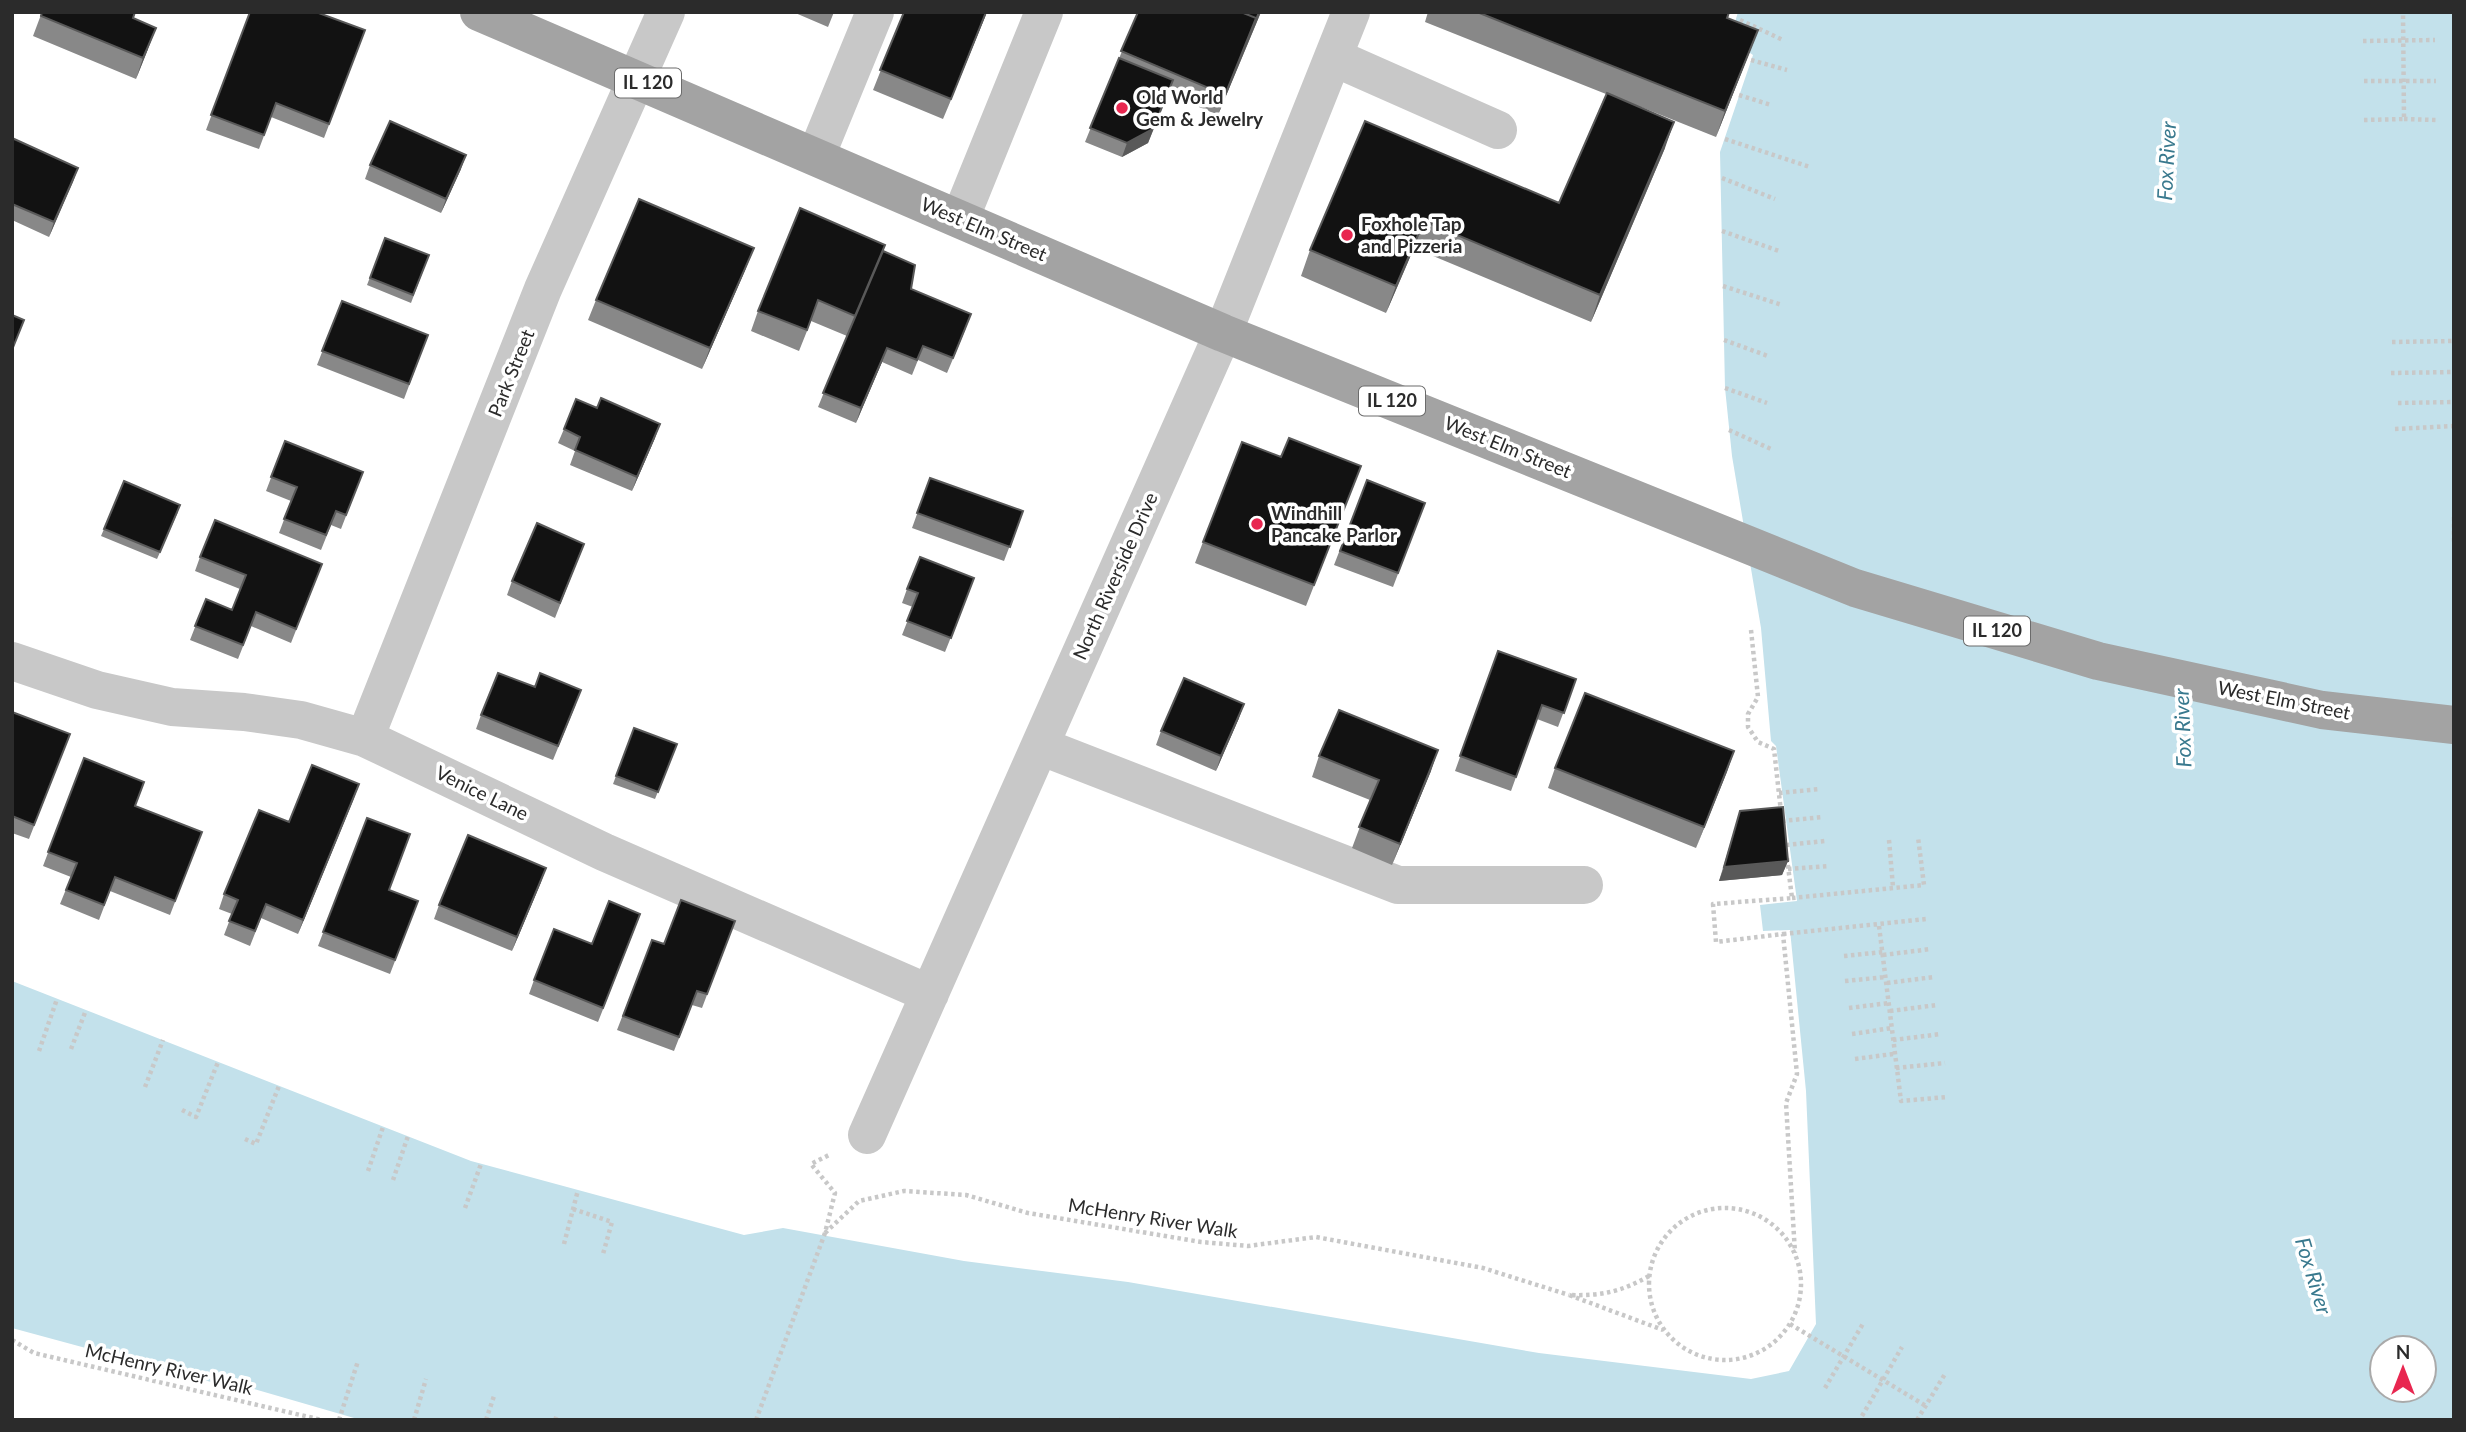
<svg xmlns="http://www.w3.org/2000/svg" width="2466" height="1432" font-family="Lato,sans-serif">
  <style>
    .water { fill: #c3e1eb; fill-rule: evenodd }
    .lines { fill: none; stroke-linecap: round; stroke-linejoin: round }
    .path { stroke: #c8c8c8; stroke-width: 4.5; stroke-dasharray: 3.5 3.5; stroke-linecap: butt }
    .minor { stroke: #c8c8c8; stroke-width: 38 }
    .major { stroke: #a3a3a3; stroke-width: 38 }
    .wall { fill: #888 }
    .shaded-wall { fill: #595959 }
    .building { fill: #121212; stroke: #595959; stroke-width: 2 }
    .poi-dot { fill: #e82750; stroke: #fff; stroke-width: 2.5 }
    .labels { text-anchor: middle; stroke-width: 7; stroke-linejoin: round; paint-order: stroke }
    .shield { fill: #fff; stroke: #6b6b6b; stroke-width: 2 }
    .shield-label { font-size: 18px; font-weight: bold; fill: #2b2b2b }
    .poi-label { font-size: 19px; font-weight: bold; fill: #2b2b2b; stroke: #fff; text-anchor: start }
    .street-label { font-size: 19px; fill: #2b2b2b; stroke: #fff }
    .water-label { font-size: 21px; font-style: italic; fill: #39798e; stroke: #fff }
  </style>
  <rect width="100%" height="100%" fill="#fff"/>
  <path class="water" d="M1738,12H2454V1420H361L254,1389L248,1392L12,1328V981L471,1161L744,1235L783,1228L964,1261L1128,1282L1539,1353L1751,1379L1789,1371L1816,1324L1806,1091L1790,930L1763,931L1760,905L1797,901L1776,746L1771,741L1761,628L1732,456L1725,388L1720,152L1753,55L1730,39ZM2382,1348H2424V1390H2382Z"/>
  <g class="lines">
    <path class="path" d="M1740,20L1783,40
      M2363,41L2435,40
      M1751,60L1787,70
      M2364,81H2436
      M1739,95L1771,105
      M2404,119L2436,120
      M2364,120L2404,119L2403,12
      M1725,139L1810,167
      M1722,178L1775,199
      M1722,231L1779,251
      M1723,286L1782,305
      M1724,340L1768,356
      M2392,342L2454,341
      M2391,373L2454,372
      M1725,388L1767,403
      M2398,403L2454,402
      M2395,429L2454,426
      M1729,430L1771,449
      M2454,517V545
      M1751,630L1758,697L1748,714V727L1758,742L1774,749L1781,812
      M1779,793L1820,789
      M1782,821L1823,817
      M1889,840L1893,887
      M1786,845L1825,841
      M1787,858L1792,898L1713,904L1716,942L1783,934L1797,1074L1786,1103L1795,1253
      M1788,869L1829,866
      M1792,898L1924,885L1918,837
      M1879,926L1901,1101L1947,1097
      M1783,934L1926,919
      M1883,955L1931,949
      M1844,956L1883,952
      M1845,981L1886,977
      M1887,983L1934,977
      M1849,1008L1889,1003
      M1890,1011L1937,1005
      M1852,1034L1892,1028
      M1893,1040L1941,1034
      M71,1049L86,1010
      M39,1051L57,999
      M1855,1059L1893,1054
      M1896,1068L1945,1063
      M145,1087L163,1040
      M182,1110L196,1117L218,1062
      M245,1139L256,1144L279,1086
      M368,1171L383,1127
      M393,1180L408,1136
      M465,1208L481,1164
      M1649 1284a76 76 0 1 1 152 0a76 76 0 1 1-152 0Z
      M573,1209L612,1222L603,1254
      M825,1233L859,1201L904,1191L966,1195L1028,1213L1201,1242L1248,1246L1316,1237L1483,1268L1569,1295
      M564,1244L578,1190
      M1649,1276C1621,1292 1601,1296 1569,1295L1663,1330
      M1790,1324L1926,1406
      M12,1340L34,1353L322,1420
      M1825,1388L1864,1322
      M1862,1416L1902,1347
      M1118,1419L1119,1420
      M339,1420L358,1361
      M414,1420L426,1379
      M486,1420L494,1396
      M555,1420L557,1415
      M756,1420L825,1233L835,1193L811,1164L831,1154
      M1917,1420L1945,1374"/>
    <path class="minor" d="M1333,57L1498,130
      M816,156L875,12
      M960,219L1044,12
      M12,661L97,690L172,707L244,712L301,720L365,738L604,852L930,994
      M365,738L543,289L666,12
      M1040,746L1398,885H1584
      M867,1135L1223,333L1351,12"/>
    <path class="major" d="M479,12L1223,333L1855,588L2098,661L2322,710L2454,725"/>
  </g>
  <path class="wall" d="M42,12H136L133,19L148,49L136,79L33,36Z
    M250,12L365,30L324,138L271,117L259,149L206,130Z
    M793,12H834L828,27Z
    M904,12H987L943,119L873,90Z
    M1138,12H1261L1218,115L1168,94L1148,143L1122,157L1085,142Z
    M1428,12H1730L1728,18L1758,30L1716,137L1641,107L1665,148L1591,322L1414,248L1386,313L1301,276L1310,250L1365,121L1559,203L1606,94L1425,22Z
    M12,138L78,168L49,237L12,220Z
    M370,165L461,169L441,213L365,179Z
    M385,238L429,255L411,303L367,285Z
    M883,251L911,289L966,328L947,373L918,360L912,375L882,362L856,423L818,407L847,336L811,321L799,351L751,331L758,311Z
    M746,268L702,369L588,320L596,300Z
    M342,301L428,335L404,399L317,365Z
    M564,429L655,438L632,491L570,465L575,451L558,443Z
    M285,441L363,472L341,529L331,525L321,550L279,533L291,501L266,491Z
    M930,478L1023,511L1004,561L912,528Z
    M1367,480L1425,503L1393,587L1334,565Z
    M1353,486L1306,606L1195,563L1203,542Z
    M178,512L157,559L101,536L104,529Z
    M584,544L555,618L507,595L512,581Z
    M200,557L322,564L291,643L251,626L238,659L190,640L206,599L232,610L240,589L195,571Z
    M907,589L969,592L945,652L902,635L913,607L902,603Z
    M1498,651L1576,679L1558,727L1537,719L1511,791L1455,771Z
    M576,704L553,760L476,729L481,715Z
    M12,712L70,734L29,839L12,833Z
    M1239,718L1216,771L1156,745L1161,731Z
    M634,728L677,744L655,799L613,784Z
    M1734,751L1696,848L1548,788L1555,768Z
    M1319,756L1431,771L1392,865L1352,848L1370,800L1312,777Z
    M84,758L135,806L202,832L170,915L110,891L99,920L60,904L71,877L43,866Z
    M354,798L298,934L261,918L250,946L224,935L232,914L219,909L224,894L289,822Z
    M1740,811L1788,861L1782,875L1719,881Z
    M367,818L389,890L418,901L390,974L318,946Z
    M541,882L512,951L434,919L439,905Z
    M735,921L702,1008L692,1005L674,1051L617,1030L652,940L664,944Z
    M635,928L598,1022L529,994L534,980L592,944Z"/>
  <path class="shaded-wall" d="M986,12H987L943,119L951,99Z
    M1259,12H1261L1218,115L1225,95Z
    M156,28L148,49L136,79L143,58Z
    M1758,30L1748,56L1716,137L1725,111Z
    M1173,80L1148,143L1122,157L1127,143Z
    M1674,122L1665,148L1591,322L1600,295Z
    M466,155L461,169L441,213L446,199Z
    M78,168L73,182L49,237L54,222Z
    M1424,221L1414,248L1386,313L1396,286Z
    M754,248L746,268L702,369L710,348Z
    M887,348L882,362L856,423L861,408Z
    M660,424L655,438L632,491L637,477Z
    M1244,704L1239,718L1216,771L1221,756Z
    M1438,750L1431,771L1392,865L1400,844Z
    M1734,751L1727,772L1696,848L1704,827Z
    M359,784L354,798L298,934L303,920Z
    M1788,861L1782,875L1719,881L1724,867Z
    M546,868L541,882L512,951L517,937Z"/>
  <path class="building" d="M42,12H135L133,18L156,28L143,58L41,16Z
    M250,12H316L365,30L329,124L276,103L264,135L211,115Z
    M904,12H986L951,99L880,70Z
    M1138,12H1241L1256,18L1225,95L1121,51Z
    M1241,12H1259L1254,25L1256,18Z
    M1477,12H1729L1727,18L1758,30L1725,111Z
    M1119,58L1173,80L1153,129L1127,143L1090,128Z
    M1607,93L1674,122L1600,295L1424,221L1396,286L1310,250L1365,121L1559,203Z
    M390,121L466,155L446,199L370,165Z
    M12,138L78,168L54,222L12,204Z
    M639,199L754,248L710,348L596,300Z
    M800,208L885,245L855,316L818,300L807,330L758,311Z
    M385,238L429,255L413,295L370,278Z
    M883,251L915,265L911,289L971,314L953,358L923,346L917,360L887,348L861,408L823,393Z
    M342,301L428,335L409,384L322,351Z
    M12,315L24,320L12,350Z
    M601,398L660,424L637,477L575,450L580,437L564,429L576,399L597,408Z
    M1289,438L1361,466L1314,585L1203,542L1242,442L1281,457Z
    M285,441L363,472L346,515L336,511L326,535L284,519L297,487L271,477Z
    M930,478L1023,511L1010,547L917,513Z
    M1367,480L1425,503L1398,573L1340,551Z
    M124,481L180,505L160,552L104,529Z
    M215,520L322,564L296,629L256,612L243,645L195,626L206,599L232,610L246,575L200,557Z
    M537,523L584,544L560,603L512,581Z
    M920,557L974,578L951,638L907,621L918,593L907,589Z
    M1498,651L1576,679L1564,713L1542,705L1516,777L1460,756Z
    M498,673L535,687L540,673L581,690L558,746L481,715Z
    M1184,678L1244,704L1221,756L1161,731Z
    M1585,693L1734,751L1704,827L1555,768Z
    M1339,710L1438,750L1400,844L1359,827L1379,780L1319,756Z
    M12,712L70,734L34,825L12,816Z
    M634,728L677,744L658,792L616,776Z
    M84,758L144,782L135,806L202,832L175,901L115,877L104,905L66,890L77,863L48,852Z
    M312,765L359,784L303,920L266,904L255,931L229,921L238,900L224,894L259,810L289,822Z
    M1783,807L1788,861L1724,867L1740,811Z
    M367,818L410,834L389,890L418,901L395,960L323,932Z
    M468,835L546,868L517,937L439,905Z
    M681,900L735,921L707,994L697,991L679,1037L623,1016L652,940L664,944Z
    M609,901L640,914L603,1008L534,980L554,929L592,944Z"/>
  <g class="poi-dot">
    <circle cx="1122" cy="108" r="7"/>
    <circle cx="1347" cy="235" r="7"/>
    <circle cx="1257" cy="524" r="7"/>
  </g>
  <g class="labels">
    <g class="shield">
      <rect x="615" y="68.5" width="66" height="29" rx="5"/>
      <rect x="1359" y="386.5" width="66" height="29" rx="5"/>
      <rect x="1964" y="616.5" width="66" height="29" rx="5"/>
    </g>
    <g class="shield-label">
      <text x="648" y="89">IL 120</text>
      <text x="1392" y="407">IL 120</text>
      <text x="1997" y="637">IL 120</text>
    </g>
    <g class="poi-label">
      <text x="1136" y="104">Old World<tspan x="1136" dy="22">Gem &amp; Jewelry</tspan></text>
      <text x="1361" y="231">Foxhole Tap<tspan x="1361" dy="22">and Pizzeria</tspan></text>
      <text x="1271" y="520">Windhill<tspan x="1271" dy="22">Pancake Parlor</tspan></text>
    </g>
    <g class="street-label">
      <text transform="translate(984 229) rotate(23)" y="7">West Elm Street</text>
      <text transform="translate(511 373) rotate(-68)" y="7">Park Street</text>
      <text transform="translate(1508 447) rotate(22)" y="7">West Elm Street</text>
      <text transform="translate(1115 576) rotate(-66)" y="7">North Riverside Drive</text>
      <text transform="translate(2284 700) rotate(11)" y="7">West Elm Street</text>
      <text transform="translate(482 793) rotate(26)" y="7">Venice Lane</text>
      <text transform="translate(1153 1218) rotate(9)" y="7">McHenry River Walk</text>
      <text transform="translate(169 1369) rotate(13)" y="7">McHenry River Walk</text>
    </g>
    <g class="water-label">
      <text transform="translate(2167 161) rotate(-87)" y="7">Fox River</text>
      <text transform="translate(2183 728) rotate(-92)" y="7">Fox River</text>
      <text transform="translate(2313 1276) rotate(73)" y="7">Fox River</text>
    </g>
  </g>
  <rect width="2466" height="1432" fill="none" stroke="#2b2b2b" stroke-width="28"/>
  <g transform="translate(2403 1369)"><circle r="33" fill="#ffffff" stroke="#aaaaaa" stroke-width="2"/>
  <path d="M0-5L12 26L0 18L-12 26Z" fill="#e82750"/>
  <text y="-10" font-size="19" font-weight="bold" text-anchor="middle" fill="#2b2b2b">N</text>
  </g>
</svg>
